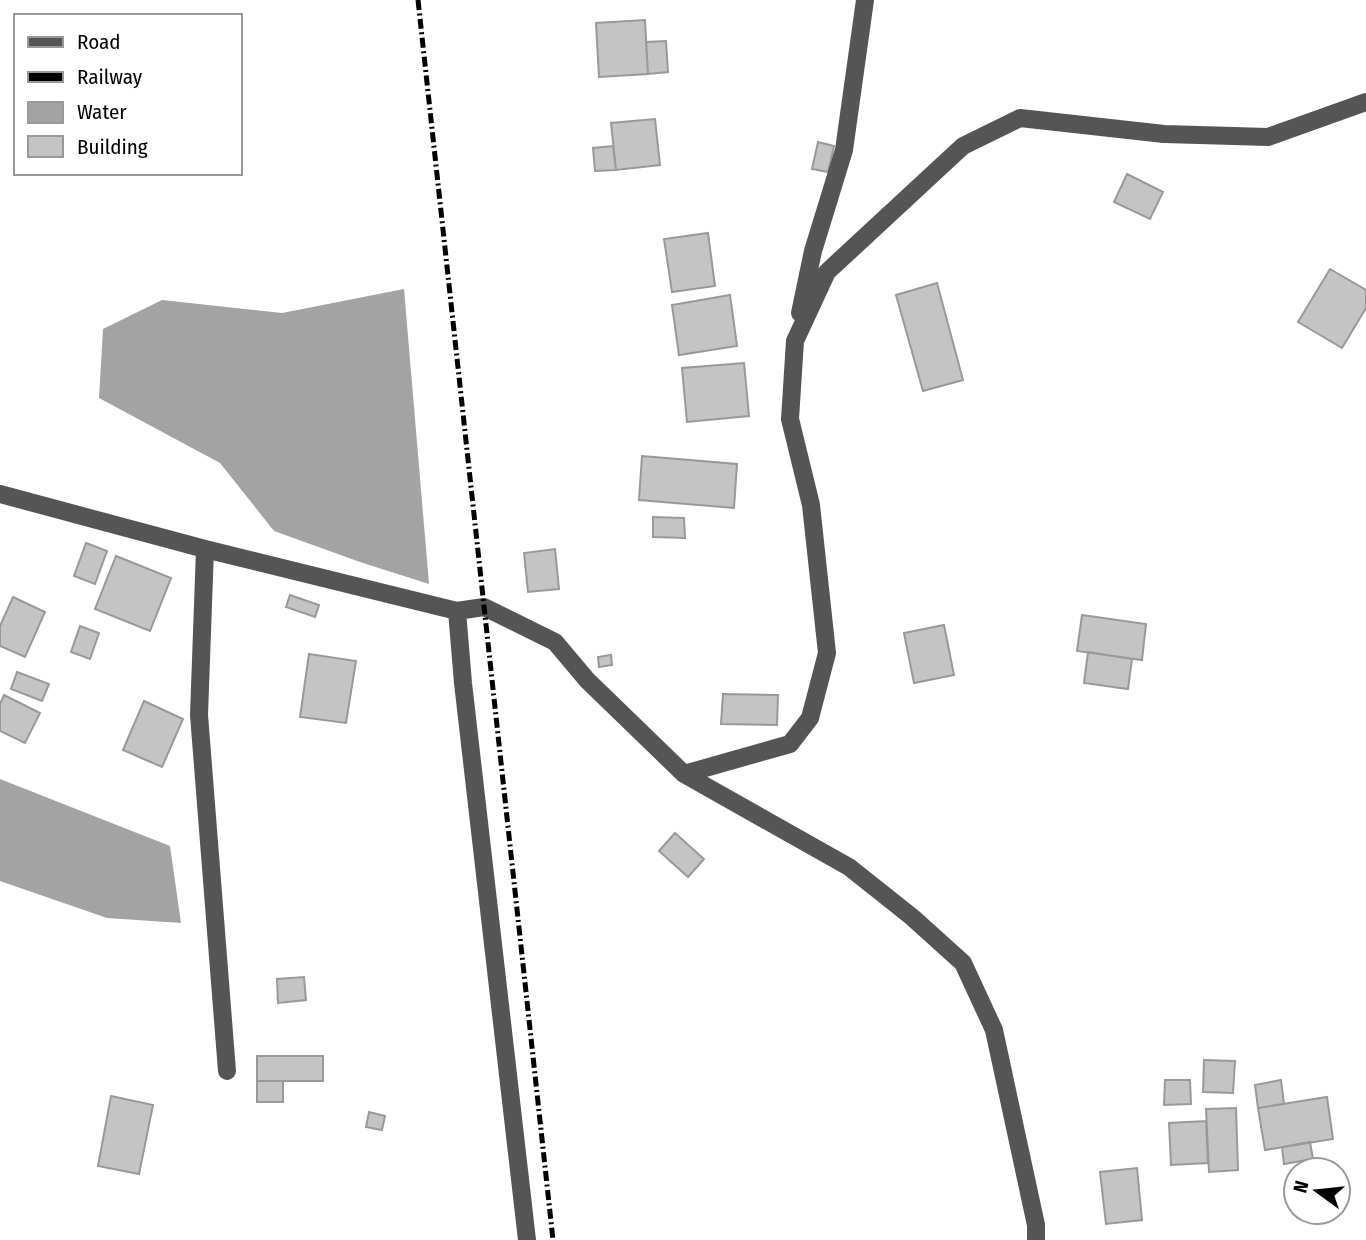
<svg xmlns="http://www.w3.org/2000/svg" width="1366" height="1240" font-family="'Fira Sans Condensed',sans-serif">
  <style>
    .water { fill: #a3a3a3 }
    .building { fill: #c4c4c4; stroke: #999; stroke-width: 2 }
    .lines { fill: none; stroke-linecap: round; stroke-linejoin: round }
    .minor { stroke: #555; stroke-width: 18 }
    .rail { stroke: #000; stroke-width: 5; stroke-dasharray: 10 3.5 2 3.5; stroke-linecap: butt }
  </style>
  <rect width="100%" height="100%" fill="#fff"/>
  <path class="water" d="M404,289L429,584L360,562L274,531L220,463L99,398L103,329L162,300L282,313Z
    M0,779L170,846L181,923L107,918L0,881Z"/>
  <path class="building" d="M645,20L648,74L599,77L596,23Z
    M666,41L668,72L648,74L646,42Z
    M655,119L660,165L616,170L611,123Z
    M818,142L834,146L828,172L812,169Z
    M613,146L616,170L595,171L593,148Z
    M1127,174L1163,192L1150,219L1114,202Z
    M708,233L715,286L672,292L664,239Z
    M1330,269L1366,290V308L1342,348L1298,322Z
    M937,283L963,380L923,391L896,295Z
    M730,295L737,346L679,355L672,305Z
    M744,363L749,416L687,422L682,368Z
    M642,456L737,464L734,508L639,500Z
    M653,517L684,518L685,538L653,537Z
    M86,543L107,551L95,584L74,576Z
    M555,549L559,589L528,592L524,553Z
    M116,556L171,578L150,631L95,609Z
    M290,595L319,605L315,617L286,607Z
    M13,597L45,612L25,657L0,646V626Z
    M1082,615L1146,624L1142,660L1077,651Z
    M944,625L954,675L914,683L904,633Z
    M80,626L99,633L90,659L71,652Z
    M1088,652L1132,659L1128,689L1084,683Z
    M309,654L356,661L346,723L300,717Z
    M611,655L612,665L599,667L598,657Z
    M17,672L49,684L42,701L11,689Z
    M723,694L778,695L777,725L721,724Z
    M4,695L40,713L25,743L0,731V704Z
    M144,701L183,719L162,767L123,750Z
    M675,833L704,859L688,877L659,851Z
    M304,977L306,1000L278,1003L277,979Z
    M257,1056H323V1081H257Z
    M1204,1060L1235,1061L1233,1093L1203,1092Z
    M1165,1080H1190L1191,1104L1164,1105Z
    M1281,1080L1284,1104L1258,1108L1255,1085Z
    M257,1081H283V1102H257Z
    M111,1096L153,1105L139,1174L98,1166Z
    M1327,1097L1333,1139L1265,1150L1258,1108Z
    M1236,1108L1238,1170L1209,1172L1206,1109Z
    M369,1112L385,1116L382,1130L366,1127Z
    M1206,1121L1208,1163L1171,1165L1169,1123Z
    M1310,1142L1313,1159L1284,1164L1282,1147Z
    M1137,1168L1142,1220L1106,1224L1100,1172Z"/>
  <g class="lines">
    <path class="minor" d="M800,313L813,251L844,150L865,0
      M0,494L205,549L457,611L484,607L555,642L587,680L684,774L849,867L912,917L963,963L994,1030L1036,1225V1240
      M205,549L199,715L227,1071
      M457,611L463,683L527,1240
      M684,774L790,744L810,718L827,653L811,505L790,419L795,341L827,272L963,146L1020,118L1164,134L1268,137L1366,102"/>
    <path class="rail" d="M418,0L553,1240"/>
  </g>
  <rect x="14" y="14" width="228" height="161" fill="#ffffff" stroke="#999999" stroke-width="2"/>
  <rect x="28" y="37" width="35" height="10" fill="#555555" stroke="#999999" stroke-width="2"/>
  <text x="77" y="49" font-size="21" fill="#000000">Road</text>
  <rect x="28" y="72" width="35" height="10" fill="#000000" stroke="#999999" stroke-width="2"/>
  <text x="77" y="84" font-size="21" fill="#000000">Railway</text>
  <rect x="28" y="102" width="35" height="21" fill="#a3a3a3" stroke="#999999" stroke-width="2"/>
  <text x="77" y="119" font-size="21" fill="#000000">Water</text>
  <rect x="28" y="136" width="35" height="21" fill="#c4c4c4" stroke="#999999" stroke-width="2"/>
  <text x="77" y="154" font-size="21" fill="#000000">Building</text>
  <g transform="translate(1317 1191) rotate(285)"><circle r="33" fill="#ffffff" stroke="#999999" stroke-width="2"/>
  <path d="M0-5L12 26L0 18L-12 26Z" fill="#000000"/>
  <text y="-10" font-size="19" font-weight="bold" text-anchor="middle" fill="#000000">N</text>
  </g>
</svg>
